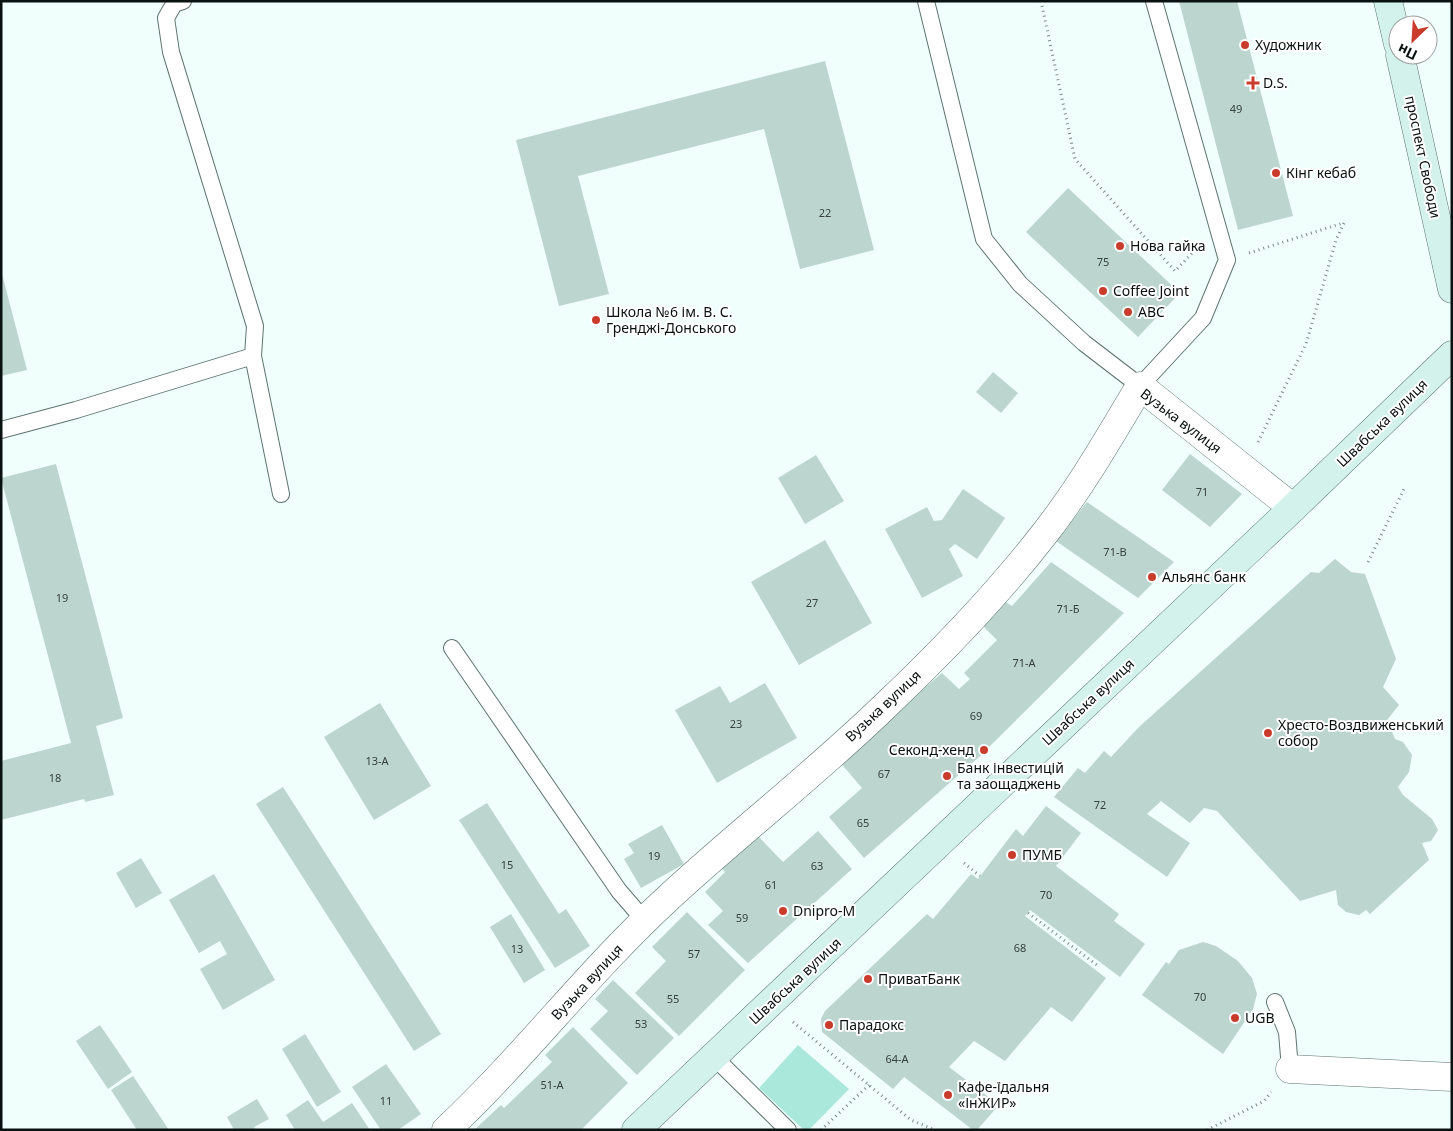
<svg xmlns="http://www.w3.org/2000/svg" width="1453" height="1131" font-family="'Noto Sans',sans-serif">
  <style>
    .green { fill: #aae8db }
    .building { fill: #bdd5cf }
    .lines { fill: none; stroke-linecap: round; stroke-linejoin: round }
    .lane-casing { stroke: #5e746f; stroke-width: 18 }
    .street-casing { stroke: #5e746f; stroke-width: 29 }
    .secondary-casing { stroke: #5e746f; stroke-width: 29 }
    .path { stroke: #7d8886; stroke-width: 3; stroke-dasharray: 1 4; stroke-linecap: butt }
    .lane { stroke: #fff; stroke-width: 16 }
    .street { stroke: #fff; stroke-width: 28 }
    .secondary { stroke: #d3f2ec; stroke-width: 28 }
    .poi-dot { fill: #c93c2b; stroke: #fff; stroke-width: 2 }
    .labels { text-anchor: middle; stroke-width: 4; stroke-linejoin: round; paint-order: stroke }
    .number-label { font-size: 11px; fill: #374340 }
    .poi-label { font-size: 14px; fill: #0a1211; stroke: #fff; text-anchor: start }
    .street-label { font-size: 14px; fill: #0a1211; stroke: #fff }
  </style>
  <rect width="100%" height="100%" fill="#f0fffb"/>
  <path class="green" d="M798,1045L849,1089L809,1130H804L759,1088Z"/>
  <path class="building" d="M1179,1H1237L1293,216L1238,230Z
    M825,61L874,250L800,269L764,129L578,176L609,294L559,306L516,140Z
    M1068,188L1180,293L1138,337L1026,232Z
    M1,270L27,370L1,376Z
    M993,372L1018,393L1001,413L976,392Z
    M1190,454L1242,494L1210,527L1162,490Z
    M816,455L844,501L805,524L778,478Z
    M56,464L123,718L96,726L114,795L85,802L84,799L1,820V761L71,743L1,478Z
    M963,489L1005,518L977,559L955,544L949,549L963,576L922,598L885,529L927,507L934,521L942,520Z
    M1087,502L1174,562L1138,598L1056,541Z
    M825,540L872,623L799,665L751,582Z
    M1335,559L1351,572L1365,574L1396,659L1383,687L1399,705L1387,720L1395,739L1403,742L1412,755L1409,772L1398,787L1403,795L1432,819L1438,830L1431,841L1422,843L1429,860L1370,914L1366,910L1359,915L1346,912L1338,905L1336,890L1300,901L1217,811L1204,808L1190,823L1161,801L1147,814L1190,843L1167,877L1054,797L1078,768L1085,773L1104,751L1111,757L1139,727L1311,572L1319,573Z
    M1051,562L1124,613L979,757L864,858L829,817L862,788L839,761L942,673L959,689L970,679L964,673L997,640L983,626L1004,601L1012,606Z
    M765,683L797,738L717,783L675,710L720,686L730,703Z
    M380,703L431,786L374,820L324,737Z
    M283,787L441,1034L414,1051L256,804Z
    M487,803L559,914L566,909L590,946L555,968L459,820Z
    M1046,806L1081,833L1056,866L1119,914L1114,921L1145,944L1120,977L1030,910L1025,916L1106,978L1072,1022L1051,1007L1005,1061L974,1041L949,1067L999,1105L977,1130H973L904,1077L893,1089L822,1032L821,1019L825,1011L927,914L933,919L971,874L978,879L1016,829L1023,836Z
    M662,825L684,864L641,888L624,859L634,853L628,844Z
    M818,831L852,869L748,963L708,925L723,911L705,892L725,872L720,866L755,833L783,862Z
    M141,858L162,893L136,908L116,873Z
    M214,874L275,980L223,1010L200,969L227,954L220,941L199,953L169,900Z
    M687,912L745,970L679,1036L635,993L666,961L652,947Z
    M511,914L545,970L524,983L490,927Z
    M1203,942L1216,946L1238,961L1252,978L1257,994L1253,1009L1223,1054L1142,995L1166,962L1169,964L1179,950Z
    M613,980L674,1038L637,1075L590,1029L608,1011L595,999Z
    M100,1025L132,1072L108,1089L76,1041Z
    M573,1027L628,1083L581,1130H474L501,1105L504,1108L552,1062L545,1055Z
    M305,1034L341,1092L317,1107L282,1049Z
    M386,1064L421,1114L398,1130H381L352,1087Z
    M133,1076L169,1130H137L111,1090Z
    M257,1099L269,1119L254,1127L255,1130H234L227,1117Z
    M308,1100L323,1122L352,1103L370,1130H295L286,1115Z"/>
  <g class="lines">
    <g class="lane-casing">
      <path id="lane" d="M183,1L174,4L166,18L171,52L255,326L253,356L281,494
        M926,1L984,239L1020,284L1084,343L1140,386L1203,318L1227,260L1154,1
        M1,430L76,410L253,356
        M452,648L619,891L645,921
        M1275,1002L1287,1032L1290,1069
        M714,1057L788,1130"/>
    </g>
    <g class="street-casing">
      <path id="street" d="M1290,1069L1452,1077
        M446,1130C524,1057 588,972 666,900C737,834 815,774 885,706C942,652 997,595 1045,533C1081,487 1110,436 1140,386L1293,508"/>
    </g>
    <g class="secondary-casing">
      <path id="secondary" d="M1388,1L1398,44
        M1400,55L1452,289
        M636,1130L1293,508L1452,355"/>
    </g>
    <path class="path" d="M1041,1L1075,159L1175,271L1198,247
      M1249,253L1343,223
      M1258,442L1306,344L1336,240L1344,223
      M1368,562L1404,489
      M964,863L980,876
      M1028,913L1097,965
      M793,1022L911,1120L935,1130
      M821,1130L869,1085
      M1207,1130L1264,1101L1271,1092"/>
    <use href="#lane" class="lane"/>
    <use href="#street" class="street"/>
    <use href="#secondary" class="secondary"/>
  </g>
  <g class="poi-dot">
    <circle cx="1245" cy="45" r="5"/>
    <path d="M1250.5 75.5h5v5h5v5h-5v5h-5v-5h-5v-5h5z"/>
    <circle cx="1276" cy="173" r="5"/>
    <circle cx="1120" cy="246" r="5"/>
    <circle cx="1103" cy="291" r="5"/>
    <circle cx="1128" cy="312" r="5"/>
    <circle cx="596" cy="320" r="5"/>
    <circle cx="1152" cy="577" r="5"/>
    <circle cx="1268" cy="733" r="5"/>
    <circle cx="984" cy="750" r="5"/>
    <circle cx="947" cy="776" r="5"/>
    <circle cx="1012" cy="855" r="5"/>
    <circle cx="783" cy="911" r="5"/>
    <circle cx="868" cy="979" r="5"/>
    <circle cx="1235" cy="1018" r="5"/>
    <circle cx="829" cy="1025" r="5"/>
    <circle cx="948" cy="1095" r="5"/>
  </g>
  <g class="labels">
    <g class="number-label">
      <text x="1236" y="113">49</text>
      <text x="825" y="217">22</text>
      <text x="1103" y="266">75</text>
      <text x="1202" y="496">71</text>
      <text x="1115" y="556">71-В</text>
      <text x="62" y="602">19</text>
      <text x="812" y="607">27</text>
      <text x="1068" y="613">71-Б</text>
      <text x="1024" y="667">71-А</text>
      <text x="976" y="720">69</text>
      <text x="736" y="728">23</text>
      <text x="377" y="765">13-А</text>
      <text x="884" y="778">67</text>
      <text x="55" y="782">18</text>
      <text x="1100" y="809">72</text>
      <text x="863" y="827">65</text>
      <text x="654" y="860">19</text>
      <text x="507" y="869">15</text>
      <text x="817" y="870">63</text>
      <text x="771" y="889">61</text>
      <text x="1046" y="899">70</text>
      <text x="742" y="922">59</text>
      <text x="1020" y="952">68</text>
      <text x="517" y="953">13</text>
      <text x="694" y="958">57</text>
      <text x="1200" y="1001">70</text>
      <text x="673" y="1003">55</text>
      <text x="641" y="1028">53</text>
      <text x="897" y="1063">64-А</text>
      <text x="552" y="1089">51-А</text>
      <text x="386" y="1105">11</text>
    </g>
    <g class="poi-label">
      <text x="1255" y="50">Художник</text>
      <text x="1263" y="88">D.S.</text>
      <text x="1286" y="178">Кінг кебаб</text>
      <text x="1130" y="251">Нова гайка</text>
      <text x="1113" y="296">Coffee Joint</text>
      <text x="606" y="317">Школа №6 ім. В. С.<tspan x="606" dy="16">Гренджі-Донського</tspan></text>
      <text x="1138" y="317">ABC</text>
      <text x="1162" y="582">Альянс банк</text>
      <text x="1278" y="730">Хресто-Воздвиженський<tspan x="1278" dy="16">собор</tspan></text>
      <text x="974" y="755" text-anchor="end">Секонд-хенд</text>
      <text x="957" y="773">Банк інвестицій<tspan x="957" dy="16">та заощаджень</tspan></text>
      <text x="1022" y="860">ПУМБ</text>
      <text x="793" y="916">Dnipro-M</text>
      <text x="878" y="984">ПриватБанк</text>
      <text x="1245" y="1023">UGB</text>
      <text x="839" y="1030">Парадокс</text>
      <text x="958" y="1092">Кафе-їдальня<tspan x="958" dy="16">«ІнЖИР»</tspan></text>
    </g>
    <g class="street-label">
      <text transform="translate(1423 157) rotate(78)" y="5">проспект Свободи</text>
      <text transform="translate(1181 421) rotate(37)" y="5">Вузька вулиця</text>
      <text transform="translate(1382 423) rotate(-44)" y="5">Швабська вулиця</text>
      <text transform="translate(1088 702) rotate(-43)" y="5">Швабська вулиця</text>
      <text transform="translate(883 706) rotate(-43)" y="5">Вузька вулиця</text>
      <text transform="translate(795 981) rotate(-43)" y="5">Швабська вулиця</text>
      <text transform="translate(587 982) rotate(-47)" y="5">Вузька вулиця</text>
    </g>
  </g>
  <rect width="1453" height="1131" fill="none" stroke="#0a1211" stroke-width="5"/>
  <g transform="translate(1413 40) rotate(205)"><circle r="24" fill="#ffffff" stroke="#9da0a0"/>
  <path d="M0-4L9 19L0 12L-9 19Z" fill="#c93c2b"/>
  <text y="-8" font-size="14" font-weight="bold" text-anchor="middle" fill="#0a1211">Пн</text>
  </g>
</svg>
